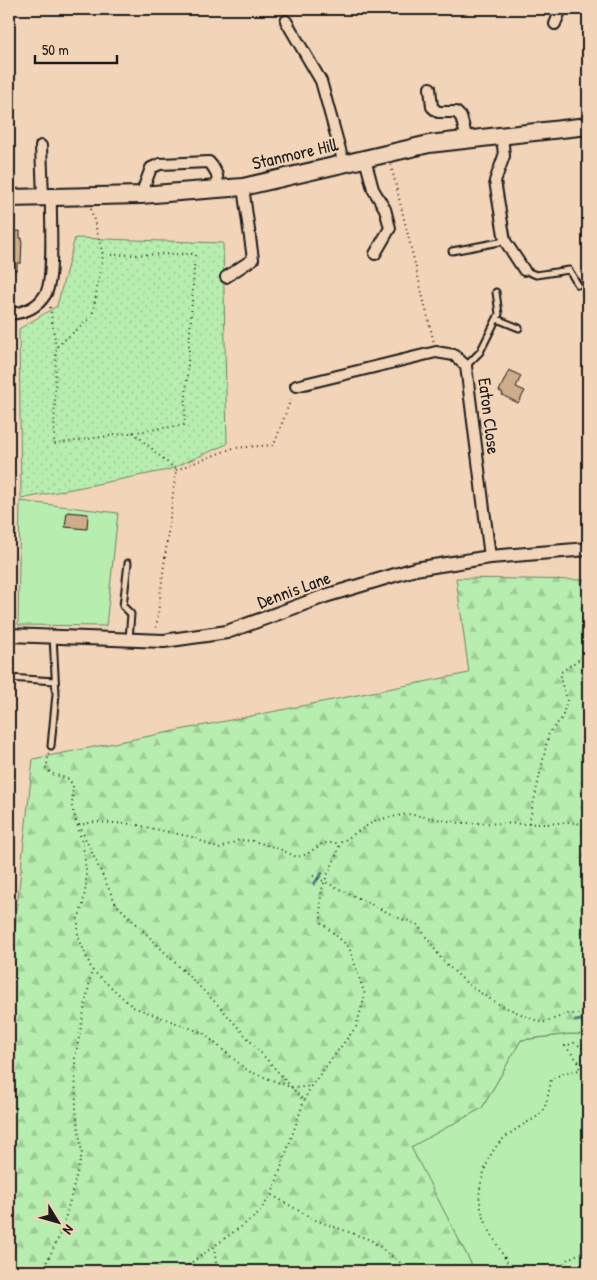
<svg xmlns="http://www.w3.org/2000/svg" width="597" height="1280" font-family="'Patrick Hand',sans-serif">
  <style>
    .green { fill: #b7edaf; stroke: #6a8466 }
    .forest { fill: url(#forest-firs); stroke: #6a8466 }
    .park { fill: url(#park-dots); stroke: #6a8466 }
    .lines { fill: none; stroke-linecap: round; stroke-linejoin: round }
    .stream { stroke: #528386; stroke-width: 3 }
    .building { fill: #cfac8a; stroke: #1c1c1c }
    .service-casing { stroke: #1c1c1c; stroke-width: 9 }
    .minor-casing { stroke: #1c1c1c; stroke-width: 14 }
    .tertiary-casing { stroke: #1c1c1c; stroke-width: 16 }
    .primary-casing { stroke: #1c1c1c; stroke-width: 20 }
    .path { stroke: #1c1c1c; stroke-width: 2; stroke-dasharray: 1 4; stroke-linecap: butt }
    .service { stroke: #f2d4b8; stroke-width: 5 }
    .minor { stroke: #f2d4b8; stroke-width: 10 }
    .tertiary { stroke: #f2d4b8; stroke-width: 12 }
    .primary { stroke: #f2d4b8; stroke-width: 16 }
    .labels { text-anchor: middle; stroke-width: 4.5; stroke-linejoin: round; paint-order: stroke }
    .street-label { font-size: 18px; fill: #1c1c1c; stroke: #f2d4b8 }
  </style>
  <defs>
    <pattern id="forest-firs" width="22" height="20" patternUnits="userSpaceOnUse" patternTransform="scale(1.25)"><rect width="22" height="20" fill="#b7edaf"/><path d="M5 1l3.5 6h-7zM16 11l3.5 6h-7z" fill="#9dcb96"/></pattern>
    <pattern id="park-dots" width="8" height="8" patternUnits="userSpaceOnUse" patternTransform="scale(1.25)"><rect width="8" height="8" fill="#b7edaf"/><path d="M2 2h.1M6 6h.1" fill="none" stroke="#9dcb96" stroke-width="1.8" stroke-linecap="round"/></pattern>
  </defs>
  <rect width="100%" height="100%" fill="#f2d4b8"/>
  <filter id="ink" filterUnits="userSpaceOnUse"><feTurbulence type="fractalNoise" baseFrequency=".02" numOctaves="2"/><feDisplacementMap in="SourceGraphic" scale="10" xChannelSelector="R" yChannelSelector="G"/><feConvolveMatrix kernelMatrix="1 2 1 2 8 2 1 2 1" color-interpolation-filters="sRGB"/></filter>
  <g filter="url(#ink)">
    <path class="green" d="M20,501L118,513L106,626L18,625Z
      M570,1034L588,1035V1271H475L410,1147L482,1108L521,1040Z"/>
    <path class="forest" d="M456,578L588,580V1035L570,1034L521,1040L482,1108L411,1147L475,1271H9V980L33,759L469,673Z"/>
    <path class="park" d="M75,238L223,243L227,444L168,470L21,499L19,329L57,306Z"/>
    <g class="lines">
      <path class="stream" d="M314,884L322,873
        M575,1021L588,1019"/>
    </g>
    <path class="building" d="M20,231V238H22L21,263H17V270H9V232Z
      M509,370L521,376L516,387L525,391L518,403L502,395L503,393L499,391Z
      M67,512L88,514L87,529L65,527Z"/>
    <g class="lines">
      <g class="service-casing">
        <path id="service" d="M452,251L505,241
          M524,270L536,275L569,270L578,285
          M497,319L519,328
          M466,366L480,352L499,314L496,292
          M128,563L123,606L131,614L129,639
          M9,678L55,681
          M51,746L56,694L53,636"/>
      </g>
      <g class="minor-casing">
        <path id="minor" d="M286,21L321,81L344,164
          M555,24L561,9
          M430,88L432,107L438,112H456L461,117L467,139
          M502,134L504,156L495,181L505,241L524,270
          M41,146L43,197
          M365,159L373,189L385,209L390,228L375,254
          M141,195L151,168L160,164L209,162C217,171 219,178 217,190
          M226,277L253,259L243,187
          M9,314C24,313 37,308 45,295C55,281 50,216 51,197
          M296,386L436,352L454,355L466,366L490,557"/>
      </g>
      <g class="tertiary-casing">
        <path id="tertiary" d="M9,635L164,641L227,632L325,596L415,569L490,557L588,549"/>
      </g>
      <g class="primary-casing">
        <path id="primary" d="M9,198L141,195L243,187L429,144L588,126"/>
      </g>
      <path class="path" d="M391,165L434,343
        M91,209L103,255L92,317L56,347L54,444L184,425L195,254L103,255
        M50,307L56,347
        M133,432L176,470L156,629
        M176,470L233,448L274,445L292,396
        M49,753L46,769L52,774L69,779L73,786L72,807L83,846L86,869V885L83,905L78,919V936L92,970L133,1007L203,1033L248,1071L293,1088L311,1086
        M75,821L79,825L95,822L132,824L192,837L219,849L239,840L253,841L277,848L297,857L307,854L323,843H339
        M529,823L549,733L562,718L567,700L561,682V672L588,653
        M79,825L116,904L218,1005L304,1101
        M313,876L399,918L417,924L443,961L471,987L500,1005L542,1023L568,1014H588
        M588,1023V1025
        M588,1050L574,1043L565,1046L578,1061L588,1066
        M272,1195L315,1220L371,1240L411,1271
        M214,1247L217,1271
        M42,1271L62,1231L82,1154L76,1110L75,1058L92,970
        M180,1271L257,1215L272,1194L304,1101L311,1086L356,1027L365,995L349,947L321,922C321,908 319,896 324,883C329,869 337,858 340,843L376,820L408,814L460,823L547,824L568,822L588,825
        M512,1271C502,1252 482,1223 480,1202C478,1191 482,1179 485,1169C490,1154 496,1144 508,1135C540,1111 544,1124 551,1079L564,1073L580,1070L578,1061
        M557,1271L568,1259L588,1249"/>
      <use href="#service" class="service"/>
      <use href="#minor" class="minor"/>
      <use href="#tertiary" class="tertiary"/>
      <use href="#primary" class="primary"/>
    </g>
  </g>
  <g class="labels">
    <g class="street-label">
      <text transform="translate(295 154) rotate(-13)" y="6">Stanmore Hill</text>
      <text transform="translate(489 416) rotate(83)" y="6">Eaton Close</text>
      <text transform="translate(294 590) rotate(-20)" y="6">Dennis Lane</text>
    </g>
  </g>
  <rect width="597" height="1280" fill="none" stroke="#f2d4b8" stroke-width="30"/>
  <rect x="15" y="15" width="567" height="1250" fill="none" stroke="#1c1c1c" stroke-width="2" filter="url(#ink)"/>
  <g transform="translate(58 1222) rotate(127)" stroke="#f2d4b8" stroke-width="4" paint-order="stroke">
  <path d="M0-4L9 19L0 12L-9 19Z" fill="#1c1c1c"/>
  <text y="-8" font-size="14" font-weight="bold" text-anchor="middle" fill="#1c1c1c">N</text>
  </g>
  <path d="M35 55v8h82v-8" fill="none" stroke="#1c1c1c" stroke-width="2.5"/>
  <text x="42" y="55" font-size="15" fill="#1c1c1c" stroke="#f2d4b8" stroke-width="4" paint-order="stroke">50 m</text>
</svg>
